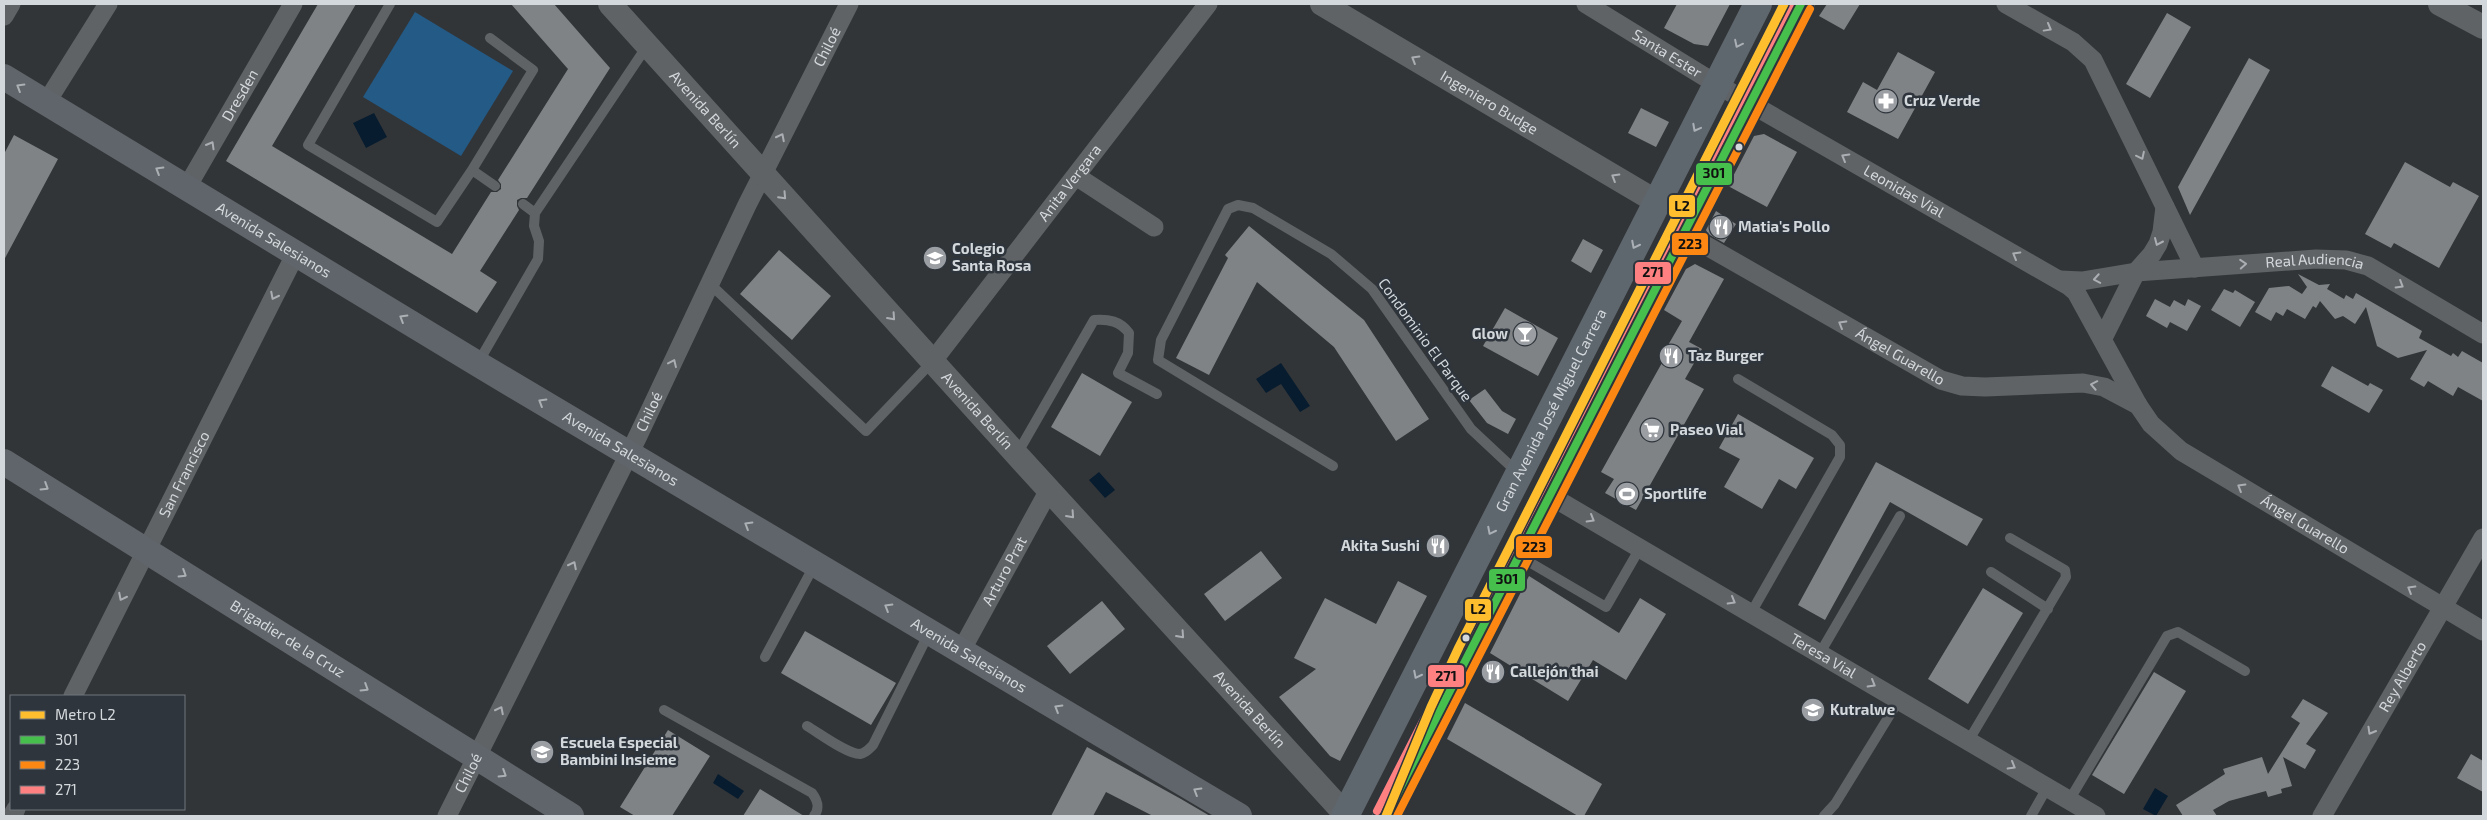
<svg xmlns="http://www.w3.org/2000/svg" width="2487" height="820" font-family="'Exo 2',sans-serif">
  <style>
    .green { fill: #235a86 }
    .water { fill: #071c2f }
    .building { fill: #808386 }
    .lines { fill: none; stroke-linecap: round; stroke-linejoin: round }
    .service { stroke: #606366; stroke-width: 10 }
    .minor { stroke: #606366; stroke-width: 19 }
    .tertiary { stroke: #606366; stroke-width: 24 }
    .secondary { stroke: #5f656a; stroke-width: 26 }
    .primary { stroke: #5f676e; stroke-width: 28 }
    .bus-1-casing { stroke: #2e353c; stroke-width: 11 }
    .bus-2-casing { stroke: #2e353c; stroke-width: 11 }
    .bus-3-casing { stroke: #2e353c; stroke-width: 11 }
    .bus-1 { stroke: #46bf4c; stroke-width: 8 }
    .bus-2 { stroke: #fc8813; stroke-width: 8 }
    .bus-3 { stroke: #ff8080; stroke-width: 8 }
    .metro-1-casing { stroke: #2e353c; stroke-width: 12 }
    .metro-1 { stroke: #ffbe2e; stroke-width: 9 }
    .oneway { stroke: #abafb3 }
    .oneway2 { stroke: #aab0b6 }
    .oneway3 { stroke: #aab0b4 }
    .bus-dot { fill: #d3d8dc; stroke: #2e353c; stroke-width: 2 }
    .labels { text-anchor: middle; stroke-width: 5; stroke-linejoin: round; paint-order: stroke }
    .street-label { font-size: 15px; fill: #d3d8dc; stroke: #2e353c }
    .poi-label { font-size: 15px; font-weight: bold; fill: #d3d8dc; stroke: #2e353c; text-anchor: start }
    .line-badge { stroke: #2e353c; stroke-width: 2 }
    .pale-badge-label { font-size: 14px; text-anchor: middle; font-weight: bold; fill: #111 }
  </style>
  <rect width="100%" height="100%" fill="#323538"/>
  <path class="green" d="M415,12L513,71L461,156L363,97Z"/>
  <path class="water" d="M374,113L387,137L366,148L353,123Z
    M1281,363L1310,406L1300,412L1281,384L1266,393L1256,379Z
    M1099,472L1115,490L1105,498L1089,480Z
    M718,774L744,791L738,799L713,783Z
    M2155,788L2168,796L2156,816L2143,809Z"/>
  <path class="building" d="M318,4H356L272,146L452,254L491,192H497L501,189V184L498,180L568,69L511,4H554L610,68L527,198H521L517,200V206L519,210L480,271L497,282L477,313L226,161Z
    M1677,4H1730L1708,46L1694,44L1664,28Z
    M1827,4H1860L1844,30L1819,16Z
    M2167,13L2191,27L2150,98L2126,84Z
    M1898,52L1935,72L1898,139L1847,112L1863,82L1877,90Z
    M2249,58L2270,70L2190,215L2178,187Z
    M1641,108L1669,122L1656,147L1628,133Z
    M1764,134L1797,152L1767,207L1728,186L1754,136Z
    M14,135L58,159L4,260V154Z
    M2405,162L2450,187L2453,182L2479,196L2439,268L2394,243L2391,248L2365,234Z
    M1716,211L1736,224L1724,243L1708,234L1706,230Z
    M1249,226L1364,320L1429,419L1396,441L1334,347L1257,282L1209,375L1176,358L1228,258L1225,255Z
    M1583,239L1603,250L1591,273L1571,261Z
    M779,250L831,296L792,340L740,294Z
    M1695,264L1724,279L1689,342L1702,349L1685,379L1704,389L1636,510L1605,493L1614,479L1601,472L1663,361L1660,359L1682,321L1664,310L1686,269Z
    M2298,274L2319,285L2330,284L2327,289L2344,299L2346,295L2353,299L2356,293L2422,331L2419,338L2451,356L2453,353L2458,357L2462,351L2483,363V401L2458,387L2453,396L2428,381L2424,387L2410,379L2427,350L2398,358L2377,346L2366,307L2355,324L2343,316L2335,319L2320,301L2316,308L2313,306L2305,319L2287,309L2283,316L2276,312L2271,321L2255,312L2269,288L2289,286L2302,294L2307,287Z
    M2224,289L2233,293L2235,290L2255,302L2240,327L2211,310Z
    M2155,299L2170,307L2174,300L2185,306L2188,299L2201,306L2187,331L2170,322L2167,328L2146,316Z
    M1505,308L1558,338L1538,376L1483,346Z
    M2332,366L2368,386L2370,383L2383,390L2369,413L2321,386Z
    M1082,373L1132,402L1100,456L1051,427Z
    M1485,389L1502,411L1516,419L1508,434L1487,423L1469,400Z
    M1738,414L1814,458L1796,489L1779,479L1762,509L1724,487L1740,459L1719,448Z
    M1876,462L1983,519L1967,546L1890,502L1825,620L1798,605Z
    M1261,551L1282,578L1225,621L1204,594Z
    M1529,576L1619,633L1640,598L1666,614L1626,680L1593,660L1568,701L1490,653Z
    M1398,581L1427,596L1340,761L1330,756L1279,697L1316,669L1294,658L1325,598L1376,624Z
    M1983,588L2023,613L1968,704L1928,679Z
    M1102,601L1125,629L1070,674L1047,646Z
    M805,631L896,683L871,725L781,673Z
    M2154,672L2186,691L2124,794L2092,775Z
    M2303,699L2328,713L2306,744L2316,750L2305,769L2283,757L2292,786L2281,789L2282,793L2268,797L2266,791L2229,801L2213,810L2217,816H2183L2176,805L2225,774L2223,769L2262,757L2268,774L2300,723L2291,717Z
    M1465,703L1602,784L1584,816H1578L1447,739Z
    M668,730L710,756L672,816H635L620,807Z
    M1087,747L1181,799L1210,816H1153L1106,792L1093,816H1051Z
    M2471,754L2483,761V792L2457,778Z
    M760,789L804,816H743Z"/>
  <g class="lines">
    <path class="service" d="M390,4L308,145L437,222L472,170L495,186
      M472,170L533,70L490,38
      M523,204L535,213
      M710,284L866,431L932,362
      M478,363L538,259L539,241L534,226L535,213L647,46
      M1738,379L1832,435L1840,445V457L1751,613
      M1017,454L1094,320C1109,319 1120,321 1129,333L1128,353L1118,373L1157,394
      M1333,466L1158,360L1161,340L1228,209L1238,205L1253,208L1331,254L1372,289L1471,429L1518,473
      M1519,556L1606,607L1640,548
      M1991,572L2048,609
      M1820,653L1900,516
      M765,657L815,564
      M664,710L812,793C818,801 820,808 814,816
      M807,726C819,733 847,754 860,754C866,753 869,749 873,745L929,633
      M1969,740L2066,577L2065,570L2010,538
      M2070,799L2167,636L2178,632L2245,671
      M1824,816L1835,804L1899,700
      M2031,816L2048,786"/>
    <g class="minor">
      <path id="s1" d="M1586,4L1718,85L2069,286L2076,292L2138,405L2151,424L2181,451L2483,631"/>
      <path d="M2006,4L2073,42L2093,60L2195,268"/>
      <path d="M4,16L11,4"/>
      <path d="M46,103L108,4"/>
      <path d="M1076,176L1154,227"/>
      <path id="s2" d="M187,187L293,4"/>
      <path id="s3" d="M1684,233L1941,380L1962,386L1985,387L2083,383L2104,387L2138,405"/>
      <path id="s4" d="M2060,280L2082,281L2136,272L2316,259L2346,260L2368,266L2483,334"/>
      <path d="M2103,338L2136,272L2152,254L2158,244L2162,232L2165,207"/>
      <path id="s5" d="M932,362L1208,4"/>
      <path id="s6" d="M1549,495L2096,816"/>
      <path id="s7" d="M961,651L1049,490"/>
      <path id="s8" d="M73,696L296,253"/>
      <path d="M12,816L16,809"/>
      <path id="s9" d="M447,816L637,438L747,205L849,4"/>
      <path id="s10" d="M2322,816L2483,538"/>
    </g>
    <g class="tertiary">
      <path id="s11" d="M610,4L1017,455L1346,815"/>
      <path id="s12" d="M1322,4L1657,202"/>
      <path d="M2440,4L2483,27"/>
    </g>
    <g class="secondary">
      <path id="s13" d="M4,77L478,364L1239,816"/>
      <path id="s14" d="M4,462L571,816"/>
    </g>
    <g class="primary">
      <path id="s15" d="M1345,816L1758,4"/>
      <path d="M1386,816L1801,4"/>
    </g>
    <g class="bus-1-casing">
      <path id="bus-1" d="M1386,816L1801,4"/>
    </g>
    <g class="bus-2-casing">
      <path id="bus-2" d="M1397,816L1810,9"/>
    </g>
    <g class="bus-3-casing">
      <path id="bus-3" d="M1377,811L1790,4"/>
    </g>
    <use href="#bus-1" class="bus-1"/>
    <use href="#bus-2" class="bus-2"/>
    <use href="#bus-3" class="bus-3"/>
    <g class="metro-1-casing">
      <path id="metro-1" d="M1386,816L1431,707L1459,647L1784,4"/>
    </g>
    <use href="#metro-1" class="metro-1"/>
  </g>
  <defs><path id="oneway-chevron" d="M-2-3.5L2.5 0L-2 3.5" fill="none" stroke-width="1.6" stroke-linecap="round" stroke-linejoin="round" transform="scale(1.25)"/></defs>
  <g class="oneway">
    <use href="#oneway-chevron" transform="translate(2048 28) rotate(29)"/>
    <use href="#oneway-chevron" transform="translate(1415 59) rotate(-149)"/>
    <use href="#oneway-chevron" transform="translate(781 137) rotate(-63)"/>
    <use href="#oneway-chevron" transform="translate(211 145) rotate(-60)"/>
    <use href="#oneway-chevron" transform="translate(2141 156) rotate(64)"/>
    <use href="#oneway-chevron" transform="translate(1845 157) rotate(-150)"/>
    <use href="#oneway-chevron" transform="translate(1615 177) rotate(-149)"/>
    <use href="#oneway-chevron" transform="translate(783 196) rotate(47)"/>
    <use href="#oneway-chevron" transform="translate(2158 242) rotate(114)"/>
    <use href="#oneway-chevron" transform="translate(2016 255) rotate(-150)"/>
    <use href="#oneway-chevron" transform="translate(2243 264) rotate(-4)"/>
    <use href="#oneway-chevron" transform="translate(2097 279) rotate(170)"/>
    <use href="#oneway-chevron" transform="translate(2400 285) rotate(31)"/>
    <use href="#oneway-chevron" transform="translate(274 296) rotate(117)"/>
    <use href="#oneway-chevron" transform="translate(892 317) rotate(48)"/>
    <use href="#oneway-chevron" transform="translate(1842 324) rotate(-150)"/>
    <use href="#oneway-chevron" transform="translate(673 363) rotate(-65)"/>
    <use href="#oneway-chevron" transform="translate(2094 385) rotate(-169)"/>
    <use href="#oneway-chevron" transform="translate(2241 487) rotate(-149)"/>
    <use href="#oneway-chevron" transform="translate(1071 515) rotate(48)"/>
    <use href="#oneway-chevron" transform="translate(1591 519) rotate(30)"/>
    <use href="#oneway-chevron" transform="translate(573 565) rotate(-63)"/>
    <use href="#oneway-chevron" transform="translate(2411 589) rotate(-149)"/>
    <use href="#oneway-chevron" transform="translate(122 597) rotate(117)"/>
    <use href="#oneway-chevron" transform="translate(1732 601) rotate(30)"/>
    <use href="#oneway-chevron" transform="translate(1181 635) rotate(48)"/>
    <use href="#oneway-chevron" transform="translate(1872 684) rotate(30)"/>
    <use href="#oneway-chevron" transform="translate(500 710) rotate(-63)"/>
    <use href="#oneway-chevron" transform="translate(2371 731) rotate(120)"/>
    <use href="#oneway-chevron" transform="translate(2012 766) rotate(30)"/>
  </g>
  <g class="oneway2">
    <use href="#oneway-chevron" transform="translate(1738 44) rotate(116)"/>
    <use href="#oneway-chevron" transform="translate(1696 128) rotate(118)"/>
    <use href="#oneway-chevron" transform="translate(1635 245) rotate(117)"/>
    <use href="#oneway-chevron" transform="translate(1491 531) rotate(117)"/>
    <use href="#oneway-chevron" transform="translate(1417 675) rotate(117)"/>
  </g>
  <g class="oneway3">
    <use href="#oneway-chevron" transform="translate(20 87) rotate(-149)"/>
    <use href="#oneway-chevron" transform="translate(159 170) rotate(-149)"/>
    <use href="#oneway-chevron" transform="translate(403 318) rotate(-149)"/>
    <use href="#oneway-chevron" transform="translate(542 402) rotate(-149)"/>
    <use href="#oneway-chevron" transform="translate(45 487) rotate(32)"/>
    <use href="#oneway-chevron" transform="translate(748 525) rotate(-149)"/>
    <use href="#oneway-chevron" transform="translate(183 574) rotate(32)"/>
    <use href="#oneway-chevron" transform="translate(888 607) rotate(-149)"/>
    <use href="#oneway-chevron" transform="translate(365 688) rotate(32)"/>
    <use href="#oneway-chevron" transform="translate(1058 708) rotate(-149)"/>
    <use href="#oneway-chevron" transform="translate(503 774) rotate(32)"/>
    <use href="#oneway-chevron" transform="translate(1197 791) rotate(-149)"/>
  </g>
  <defs>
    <g id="pharmacy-disc" transform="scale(1.25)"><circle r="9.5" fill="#9b9fa3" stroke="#2e353c"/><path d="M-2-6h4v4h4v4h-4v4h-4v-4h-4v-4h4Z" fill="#fff"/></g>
    <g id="restaurant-disc" transform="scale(1.25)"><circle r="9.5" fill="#9b9fa3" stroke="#2e353c"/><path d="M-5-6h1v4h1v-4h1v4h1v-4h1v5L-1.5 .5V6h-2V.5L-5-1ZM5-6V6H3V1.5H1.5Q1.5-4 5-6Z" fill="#fff"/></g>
    <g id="school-disc" transform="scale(1.25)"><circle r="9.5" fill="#9b9fa3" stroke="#2e353c"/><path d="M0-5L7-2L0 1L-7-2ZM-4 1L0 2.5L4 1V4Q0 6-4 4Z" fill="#fff"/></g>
    <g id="bar-disc" transform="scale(1.25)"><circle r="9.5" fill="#9b9fa3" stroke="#2e353c"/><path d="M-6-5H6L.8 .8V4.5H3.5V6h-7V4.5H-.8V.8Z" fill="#fff"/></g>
    <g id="supermarket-disc" transform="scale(1.25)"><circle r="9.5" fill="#9b9fa3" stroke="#2e353c"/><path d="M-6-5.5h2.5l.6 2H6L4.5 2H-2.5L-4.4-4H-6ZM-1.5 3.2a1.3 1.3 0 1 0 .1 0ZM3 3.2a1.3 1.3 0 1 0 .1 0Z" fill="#fff"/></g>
    <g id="stadium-disc" transform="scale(1.25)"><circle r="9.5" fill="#9b9fa3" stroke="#2e353c"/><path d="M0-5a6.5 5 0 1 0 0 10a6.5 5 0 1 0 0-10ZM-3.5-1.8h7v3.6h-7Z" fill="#fff"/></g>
  </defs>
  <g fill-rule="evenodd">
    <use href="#pharmacy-disc" x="1886" y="101"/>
    <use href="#restaurant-disc" x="1721" y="227"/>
    <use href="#school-disc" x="935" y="258"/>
    <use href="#bar-disc" x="1525" y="334"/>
    <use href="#restaurant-disc" x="1671" y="356"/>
    <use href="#supermarket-disc" x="1652" y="430"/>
    <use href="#stadium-disc" x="1627" y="494"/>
    <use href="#restaurant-disc" x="1438" y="546"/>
    <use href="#restaurant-disc" x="1493" y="672"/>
    <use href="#school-disc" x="1813" y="710"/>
    <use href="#school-disc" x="542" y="752"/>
  </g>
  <g class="bus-dot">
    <circle cx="1739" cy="147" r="4.5"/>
    <circle cx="1466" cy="638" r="4.5"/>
  </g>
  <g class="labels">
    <g class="street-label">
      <text dy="5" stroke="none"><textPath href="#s9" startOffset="858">Chiloé</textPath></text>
      <text dy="5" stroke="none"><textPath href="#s1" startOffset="95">Santa Ester</textPath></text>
      <text dy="5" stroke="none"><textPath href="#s2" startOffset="106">Dresden</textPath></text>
      <text dy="5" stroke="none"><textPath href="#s12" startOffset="194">Ingeniero Budge</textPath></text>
      <text dy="5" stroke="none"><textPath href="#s11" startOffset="142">Avenida Berlín</textPath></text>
      <text dy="5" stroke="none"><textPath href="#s5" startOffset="226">Anita Vergara</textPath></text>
      <text dy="5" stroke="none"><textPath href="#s1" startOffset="369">Leonidas Vial</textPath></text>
      <text dy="5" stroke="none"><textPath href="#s13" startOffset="315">Avenida Salesianos</textPath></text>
      <text dy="5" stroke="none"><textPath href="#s4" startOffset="256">Real Audiencia</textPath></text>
      <text transform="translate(1425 340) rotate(54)" y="5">Condominio El Parque</text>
      <text dy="5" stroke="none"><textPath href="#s3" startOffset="249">Ángel Guarello</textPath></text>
      <text dy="5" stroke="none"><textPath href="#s11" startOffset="548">Avenida Berlín</textPath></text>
      <text dy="5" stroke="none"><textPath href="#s15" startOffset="455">Gran Avenida José Miguel Carrera</textPath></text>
      <text dy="5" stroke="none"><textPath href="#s9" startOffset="452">Chiloé</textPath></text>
      <text dy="5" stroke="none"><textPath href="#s13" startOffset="720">Avenida Salesianos</textPath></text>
      <text dy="5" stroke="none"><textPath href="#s8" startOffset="248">San Francisco</textPath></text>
      <text dy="5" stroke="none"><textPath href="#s1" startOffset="905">Ángel Guarello</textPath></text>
      <text dy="5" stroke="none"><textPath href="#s7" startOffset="91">Arturo Prat</textPath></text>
      <text dy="5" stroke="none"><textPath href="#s14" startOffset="334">Brigadier de la Cruz</textPath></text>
      <text dy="5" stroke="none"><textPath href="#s13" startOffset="1125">Avenida Salesianos</textPath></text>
      <text dy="5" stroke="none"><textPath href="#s6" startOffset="318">Teresa Vial</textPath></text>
      <text dy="5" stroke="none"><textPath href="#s10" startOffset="161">Rey Alberto</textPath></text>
      <text dy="5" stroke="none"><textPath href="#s11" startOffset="952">Avenida Berlín</textPath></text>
      <text dy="5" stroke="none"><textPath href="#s9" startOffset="48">Chiloé</textPath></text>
    </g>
    <g class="poi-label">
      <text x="1904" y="106">Cruz Verde</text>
      <text x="1738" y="232">Matia's Pollo</text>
      <text x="952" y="254">Colegio<tspan x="952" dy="17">Santa Rosa</tspan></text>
      <text x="1508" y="339" text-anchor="end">Glow</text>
      <text x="1688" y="361">Taz Burger</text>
      <text x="1670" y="435">Paseo Vial</text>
      <text x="1644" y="499">Sportlife</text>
      <text x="1420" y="551" text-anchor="end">Akita Sushi</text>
      <text x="1510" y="677">Callejón thai</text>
      <text x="1830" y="715">Kutralwe</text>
      <text x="560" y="748">Escuela Especial<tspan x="560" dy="17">Bambini Insieme</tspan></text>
    </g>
  </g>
  <g class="line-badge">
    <rect x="1695" y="162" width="38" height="24" rx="5" fill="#46bf4c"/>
    <rect x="1668" y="194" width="28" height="24" rx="5" fill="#ffbe2e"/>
    <rect x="1671" y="232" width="38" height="24" rx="5" fill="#fc8813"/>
    <rect x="1634" y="261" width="38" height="24" rx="5" fill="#ff8080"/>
    <rect x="1515" y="535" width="38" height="24" rx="5" fill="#fc8813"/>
    <rect x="1488" y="568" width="38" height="24" rx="5" fill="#46bf4c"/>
    <rect x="1464" y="598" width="28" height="24" rx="5" fill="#ffbe2e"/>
    <rect x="1427" y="664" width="38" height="24" rx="5" fill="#ff8080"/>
  </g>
  <g class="pale-badge-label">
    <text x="1714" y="178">301</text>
    <text x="1682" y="211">L2</text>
    <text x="1690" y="249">223</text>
    <text x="1653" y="277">271</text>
    <text x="1534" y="552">223</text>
    <text x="1507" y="584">301</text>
    <text x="1478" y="614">L2</text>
    <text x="1446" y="681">271</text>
  </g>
  <rect width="2487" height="820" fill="none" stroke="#d3d8dc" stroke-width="10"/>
  <rect x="10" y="695" width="175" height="115" fill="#2e353c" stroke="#70767c"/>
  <rect x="20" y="711" width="25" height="8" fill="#ffbe2e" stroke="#70767c"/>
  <text x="55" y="720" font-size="15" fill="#d3d8dc">Metro L2</text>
  <rect x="20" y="736" width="25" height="8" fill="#46bf4c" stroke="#70767c"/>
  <text x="55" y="745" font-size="15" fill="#d3d8dc">301</text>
  <rect x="20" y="761" width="25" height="8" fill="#fc8813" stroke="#70767c"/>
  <text x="55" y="770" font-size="15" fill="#d3d8dc">223</text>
  <rect x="20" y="786" width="25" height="8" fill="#ff8080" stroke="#70767c"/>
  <text x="55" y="795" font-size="15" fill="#d3d8dc">271</text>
</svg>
